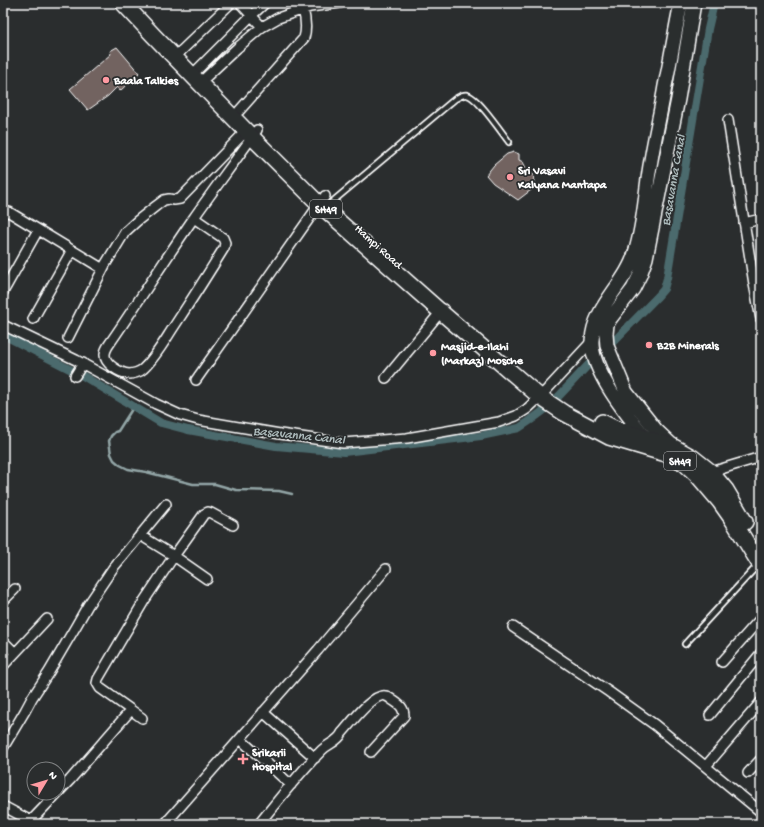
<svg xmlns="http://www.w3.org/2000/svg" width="764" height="827" font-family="'Gochi Hand',sans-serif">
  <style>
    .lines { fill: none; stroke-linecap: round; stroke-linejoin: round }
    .stream { stroke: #93a6a7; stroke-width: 2.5 }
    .canal { stroke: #4b6a6d; stroke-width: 8 }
    .building { fill: #726361; stroke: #fff }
    .lane-casing { stroke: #fff; stroke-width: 8 }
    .street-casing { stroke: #fff; stroke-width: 12 }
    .secondary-casing { stroke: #fff; stroke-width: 16 }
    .primary-casing { stroke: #fff; stroke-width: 18 }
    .lane { stroke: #2a2d2e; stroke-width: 4.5 }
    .street { stroke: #2a2d2e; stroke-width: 9 }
    .secondary { stroke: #2a2d2e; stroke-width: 13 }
    .primary { stroke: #2a2d2e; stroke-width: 15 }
    .poi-dot { fill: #ff9aa2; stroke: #2a2d2e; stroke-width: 1.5 }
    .labels { text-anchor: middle; stroke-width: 3.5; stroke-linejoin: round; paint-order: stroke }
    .shield { fill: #2a2d2e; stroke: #bfc0c0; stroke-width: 1 }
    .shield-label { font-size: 11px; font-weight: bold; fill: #fff }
    .poi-label { font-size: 12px; font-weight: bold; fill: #fff; stroke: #2a2d2e; text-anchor: start }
    .street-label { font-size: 12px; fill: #fff; stroke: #2a2d2e }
    .water-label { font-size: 13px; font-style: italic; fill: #aebcbd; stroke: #2a2d2e }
  </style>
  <rect width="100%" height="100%" fill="#2a2d2e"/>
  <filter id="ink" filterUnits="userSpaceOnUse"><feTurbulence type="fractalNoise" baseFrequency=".025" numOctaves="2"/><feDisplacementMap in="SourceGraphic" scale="8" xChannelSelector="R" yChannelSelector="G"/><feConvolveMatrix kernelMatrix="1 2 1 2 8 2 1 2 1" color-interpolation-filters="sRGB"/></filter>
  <g filter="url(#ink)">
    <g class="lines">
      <path class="stream" d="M134,406L118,431L115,432L111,436L109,441L111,454L114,460L120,465L128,469L146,472L193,484H215L236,490L279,491L292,494"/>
      <path class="canal" d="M3,335L83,376L161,423L188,430L276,446L344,452L481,436L519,428L531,420L543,411L559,396L590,363
        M613,342L658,296L664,289L667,278L708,29L714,3"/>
    </g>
    <path class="building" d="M117,47L139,73L120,91L117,87L108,96L88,110L70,89L111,54L110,51Z
      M514,152L519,154V160L523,162L529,174H533L535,187L518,200L493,183L486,175L494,165L507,154Z"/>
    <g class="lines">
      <g class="lane-casing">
        <path id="lane" d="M332,202L455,99C459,97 463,94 467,95C477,96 502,133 509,142
          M685,644L757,566"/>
      </g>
      <g class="street-casing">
        <path id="street" d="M240,3L262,27
          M180,52L231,3
          M197,70L251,16L265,3
          M205,78L237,48L262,27L278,18L310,7L340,3
          M239,111L304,38C307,28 306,20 303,9
          M728,120L754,284L761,319
          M3,214L4,212H9L14,215L103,269
          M194,218L223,238L225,243L224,248C208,274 192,299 175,325C165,340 156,357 143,369C140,372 133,374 129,374C120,373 104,364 105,354C105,351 107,348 108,346C137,304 164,261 193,219C214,189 236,160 257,130
          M744,223L761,219
          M3,292L38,230
          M33,319L72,250
          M3,325L76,360L156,404L180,415L198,420L280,434L343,443L407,438L499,422L516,416L527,409L540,397L592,341
          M68,338L105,265L125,232L137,221L156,206L164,200L169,199L174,200L180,199L246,131
          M75,376L83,363
          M386,378L443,309
          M196,380L325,196
          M711,472L761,457
          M140,535L174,556L207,579
          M3,601L15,589
          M513,627L609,692L655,725L761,812
          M3,641L15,653
          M722,662L761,618
          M3,666L47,619
          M131,710L100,688L97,683L98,679L144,601L174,556L204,514L208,512L211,513L233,525
          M263,712L315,758
          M710,715L761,653
          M240,739L291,785
          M3,748L25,711L32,698L49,672L76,626L88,605L113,568L166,504
          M706,766L761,702
          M748,773L761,759
          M3,806L31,821
          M28,824L70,780L131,710L142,718
          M165,824L318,650L386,569
          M259,824C279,799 299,773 322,750C329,743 338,742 342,733C351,723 374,692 386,696C389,697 392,700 394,701C400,705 404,708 404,716L371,752"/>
      </g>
      <g class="secondary-casing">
        <path id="secondary" d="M645,437C627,415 591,371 592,341C593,307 626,284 635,253C645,222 645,191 651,160C655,135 661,111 665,86C671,58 675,31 681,3
          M674,447L656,430L626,392L607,346L606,334L607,324L610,319L633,289L640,275L646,258L678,99L694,3"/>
      </g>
      <g class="primary-casing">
        <path id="primary" d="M123,3L153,35L252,137L319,204L441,312L540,397L564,413L609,437L663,453L673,457L684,463L697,475L720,502L732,519L761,566
          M602,422L614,428L674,447L692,457L711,472L726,490L745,522"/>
      </g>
      <use href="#lane" class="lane"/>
      <use href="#street" class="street"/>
      <use href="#secondary" class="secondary"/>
      <use href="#primary" class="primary"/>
    </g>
  </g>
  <g class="poi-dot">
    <circle cx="106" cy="80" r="4"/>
    <circle cx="510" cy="177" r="4"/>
    <circle cx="649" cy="345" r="4"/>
    <circle cx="433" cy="353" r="4"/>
    <path d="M241 753h4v4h4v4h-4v4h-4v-4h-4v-4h4z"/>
  </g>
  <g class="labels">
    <g class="shield">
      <rect x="310" y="200" width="32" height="18" rx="3"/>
      <rect x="664" y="452" width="32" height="18" rx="3"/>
    </g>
    <g class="shield-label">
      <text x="326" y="213">SH49</text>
      <text x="680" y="465">SH49</text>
    </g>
    <g class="poi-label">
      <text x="114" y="84">Baala Talkies</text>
      <text x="518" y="174">Sri Vasavi<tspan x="518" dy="14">Kalyana Mantapa</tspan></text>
      <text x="657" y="349">B2B Minerals</text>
      <text x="441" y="350">Masjid-e-Ilahi<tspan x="441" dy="14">(Markaz) Mosche</tspan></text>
      <text x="252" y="756">Srikarii<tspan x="252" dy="14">Hospital</tspan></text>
    </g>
    <g class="street-label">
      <text transform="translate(379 246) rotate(42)" y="4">Hampi Road</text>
    </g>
    <g class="water-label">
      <text transform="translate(672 180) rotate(-80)" y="5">Basavanna Canal</text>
      <text transform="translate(299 434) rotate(6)" y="5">Basavanna Canal</text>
    </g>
  </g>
  <rect width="764" height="827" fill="none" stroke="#2a2d2e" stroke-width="16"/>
  <rect x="8" y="8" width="748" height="811" fill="none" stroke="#fff" stroke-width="1.5" filter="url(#ink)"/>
  <g transform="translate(46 781) rotate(52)"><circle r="19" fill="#2a2d2e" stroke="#7f8182"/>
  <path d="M0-3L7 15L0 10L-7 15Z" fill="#ff9aa2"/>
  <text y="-6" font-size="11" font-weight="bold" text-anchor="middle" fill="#ffffff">N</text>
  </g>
</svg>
